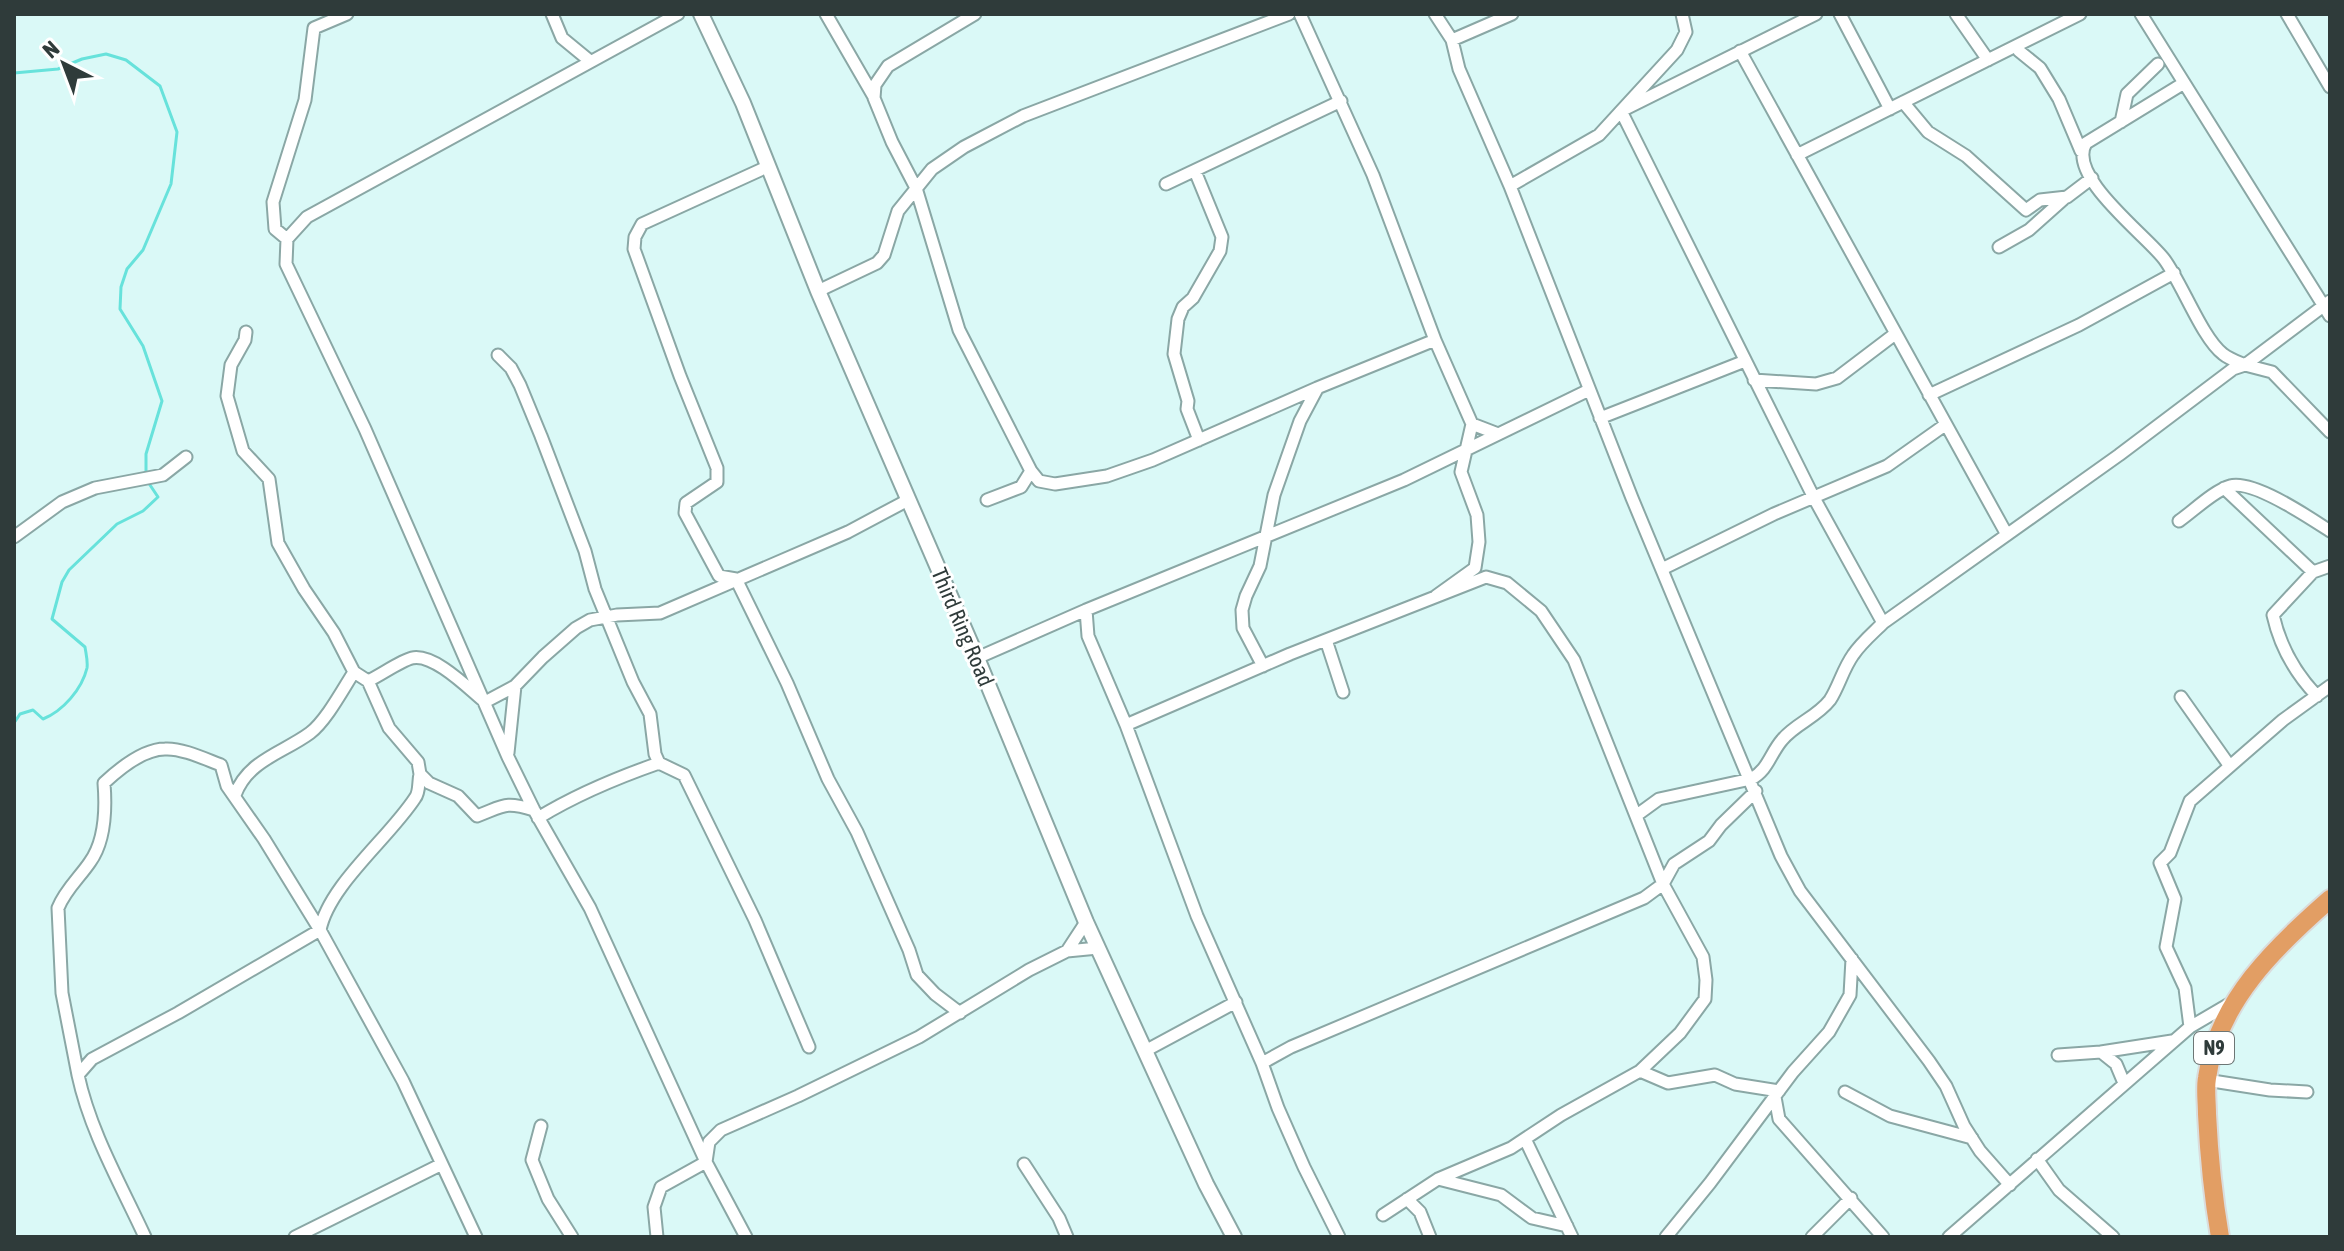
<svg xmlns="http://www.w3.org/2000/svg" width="2344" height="1251" font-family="'Asap Condensed',sans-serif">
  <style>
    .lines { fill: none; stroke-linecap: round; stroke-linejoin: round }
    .stream { stroke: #67e2db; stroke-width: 3 }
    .minor-casing { stroke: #8aa7a5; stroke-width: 15 }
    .tertiary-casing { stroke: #8aa7a5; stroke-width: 18 }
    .trunk-casing { stroke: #dadcdc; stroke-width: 22 }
    .minor { stroke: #fff; stroke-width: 11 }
    .tertiary { stroke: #fff; stroke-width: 14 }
    .trunk { stroke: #e29e64; stroke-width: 18 }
    .labels { text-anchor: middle; stroke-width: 6; stroke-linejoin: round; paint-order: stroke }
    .shield { fill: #fff; stroke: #6d7675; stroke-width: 2 }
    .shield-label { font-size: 20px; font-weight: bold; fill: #2f3b3a }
    .street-label { font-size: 22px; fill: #2f3b3a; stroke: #fff }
  </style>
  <rect width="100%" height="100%" fill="#daf9f7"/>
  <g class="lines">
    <path class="stream" d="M14,73L58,69L82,59L106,54L126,60L160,86L177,132L171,184L143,250L127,269L121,287L120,309L143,346L162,401L146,454V479L158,497L143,511L117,524L69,570L62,582L52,619L85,647C86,654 88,661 87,668C82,689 63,711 43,719L33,710L20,714L14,723"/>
    <g class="minor-casing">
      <path id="minor" d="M552,14L562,38L590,61
        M678,14L307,217L287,239L286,264L365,429L508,757L534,810L590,908L706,1162L746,1237
        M826,14L874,97
        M975,14L888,66L875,85L874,98L892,142L916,188L959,330L1031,471L1039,481L1055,484L1107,476L1153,460L1317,388L1435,340L1472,424L1461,472L1477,515L1479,542L1475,568L1436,596
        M1300,14L1373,175L1435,340
        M1435,14L1452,40L1459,69L1510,186L1632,498L1781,856L1800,891L1929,1061L1946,1086L1964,1126L1980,1151L2010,1185
        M1682,14L1686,32L1677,50L1621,111L1814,498L1883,623
        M1840,14L1890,109
        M1956,14L1988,60
        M2141,14L2330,316
        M2287,14L2330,87
        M1452,40L1512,14
        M1740,51L2006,533
        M2019,51L2040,68L2059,99L2081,151
        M2184,83L2086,143C2066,176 2146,235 2164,259C2182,283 2202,338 2223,354C2229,359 2238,362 2245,365L2330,301
        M1903,102L1928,132L1966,156L2026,210L2040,200L2067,197L2092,178
        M2121,122L2127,94L2158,64
        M1797,155L2080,14
        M767,167L642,224L635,237L634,249L680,376L717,468V482L686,503L685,513L719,576L736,579L787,683L828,779L857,832L909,950L917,975L935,994L960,1013
        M1195,171L1222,237L1220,251L1193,298L1183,307L1178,319L1174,354L1188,401L1187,409L1199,440
        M1166,184L1341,101
        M1510,186L1599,135L1621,111L1816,14
        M287,239L275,229L273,202L305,100L314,28L347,14
        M1999,247L2029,230L2066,197
        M818,291L877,263L884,255L898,211L932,169L964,147L1023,116L1289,14
        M246,332L245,340L231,365L227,396L243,451L269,479L278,543L304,589L334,633L354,672L368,681L389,728L418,762L420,774L429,783L458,796L477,816C504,806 504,801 534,810
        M498,355L511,368L520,385L541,436L585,551L595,589L633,682L650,714L655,754L659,763L684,775L755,920L809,1047
        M1754,380L1816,384L1837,378L1895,334
        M1929,395L2079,325L2174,273
        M1600,418L1745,361
        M1472,424L1498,434
        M2224,488L2313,572
        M987,500L1021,487L1031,471
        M2179,521C2192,512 2215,490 2230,486C2253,479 2310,518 2330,531
        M14,537L62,502L95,488L163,475L186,457
        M1662,569L1774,514L1887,466L1945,425
        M1086,610L1088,636L1126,725L1197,916L1262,1063L1278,1108L1304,1167L1339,1237
        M1326,640L1343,692
        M977,658L1086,610L1404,480L1589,390
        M1263,666L1243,628L1242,610L1246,596L1260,566L1274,495L1300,421L1317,389
        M368,681C381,675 400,661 412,658C434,653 469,689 485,702L515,686L543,657L576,628L590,620L617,615L660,613L848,532L908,500
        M2317,696C2294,672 2280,646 2273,615L2313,572L2330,566
        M2181,697L2229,765
        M1126,725L1290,654L1486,577L1507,583L1541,611L1574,660L1663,884L1644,898L1291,1047L1262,1063
        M508,753L515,686
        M235,795C248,760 283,753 310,733C326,721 343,689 354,672
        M1637,815L1659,799L1751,779C1768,770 1770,754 1782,740C1795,724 1817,717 1830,700C1839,686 1843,669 1853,655C1861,643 1873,633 1883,623L2119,455L2233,369L2245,365L2272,372L2330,432
        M538,818C577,794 616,778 659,763
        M1067,951L1086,922
        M2190,1027L2185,988L2166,947L2175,899L2160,863L2170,853L2190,801L2283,720L2330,686
        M1145,1051L1236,1002
        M2101,1052L2172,1041
        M2058,1055L2101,1052L2116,1064L2124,1083
        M1640,1071L1668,1083L1715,1075L1735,1084L1779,1091
        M78,1075L62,993L58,908C65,890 80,877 90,862C106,840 106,808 104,783C119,769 144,749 165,749C182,748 205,759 221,765L227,786L264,839L320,930L403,1081L476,1237
        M2206,1080L2270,1090L2307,1092
        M1845,1092L1890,1116L1972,1138
        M1775,1097L1779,1119L1883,1237
        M541,1126L532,1160L548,1199L572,1237
        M1525,1139L1572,1237
        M2037,1159L2059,1190L2113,1237
        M1024,1164L1059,1218L1067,1237
        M1438,1179L1501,1195L1532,1218L1567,1226
        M1407,1199L1420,1212L1430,1237
        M1383,1215L1438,1179L1511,1148L1561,1115L1640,1071L1680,1033L1705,999L1706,980L1703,957L1663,884L1674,864L1709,841L1721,825L1756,791
        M145,1237C121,1185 90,1131 78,1075L92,1059L178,1013L320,930C329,885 389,838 415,798C420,792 418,782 420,774
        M295,1237L440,1165
        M657,1237L654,1207L661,1187L706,1162L709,1142L721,1130L798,1096L919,1037L1029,970L1067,951L1098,948
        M1666,1237L1710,1183L1793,1072L1829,1032L1850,995L1852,959
        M1812,1237L1851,1198
        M1949,1237L2190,1027L2231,1003"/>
    </g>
    <g class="tertiary-casing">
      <path id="tertiary" d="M701,14L743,103L818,291L977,658L1086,922L1206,1184L1234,1237"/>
    </g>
    <g class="trunk-casing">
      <path id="trunk" d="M2220,1237C2213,1196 2209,1156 2207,1114C2207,1102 2205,1089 2207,1078C2217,1002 2276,946 2330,899"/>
    </g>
    <use href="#minor" class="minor"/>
    <use href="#tertiary" class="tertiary"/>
    <use href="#trunk" class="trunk"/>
  </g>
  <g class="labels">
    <rect class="shield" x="2194" y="1032" width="40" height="32" rx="6"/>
    <g class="shield-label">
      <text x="2214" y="1055">N9</text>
    </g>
    <g class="street-label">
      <text transform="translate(963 627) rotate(67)" y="8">Third Ring Road</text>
    </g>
  </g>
  <rect width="2344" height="1251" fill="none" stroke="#2f3b3a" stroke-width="32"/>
  <g transform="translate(64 64) rotate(318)" stroke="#ffffff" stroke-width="6" paint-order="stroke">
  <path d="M0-6L14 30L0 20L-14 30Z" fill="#2f3b3a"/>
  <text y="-12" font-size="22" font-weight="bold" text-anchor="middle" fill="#2f3b3a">N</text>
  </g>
</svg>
